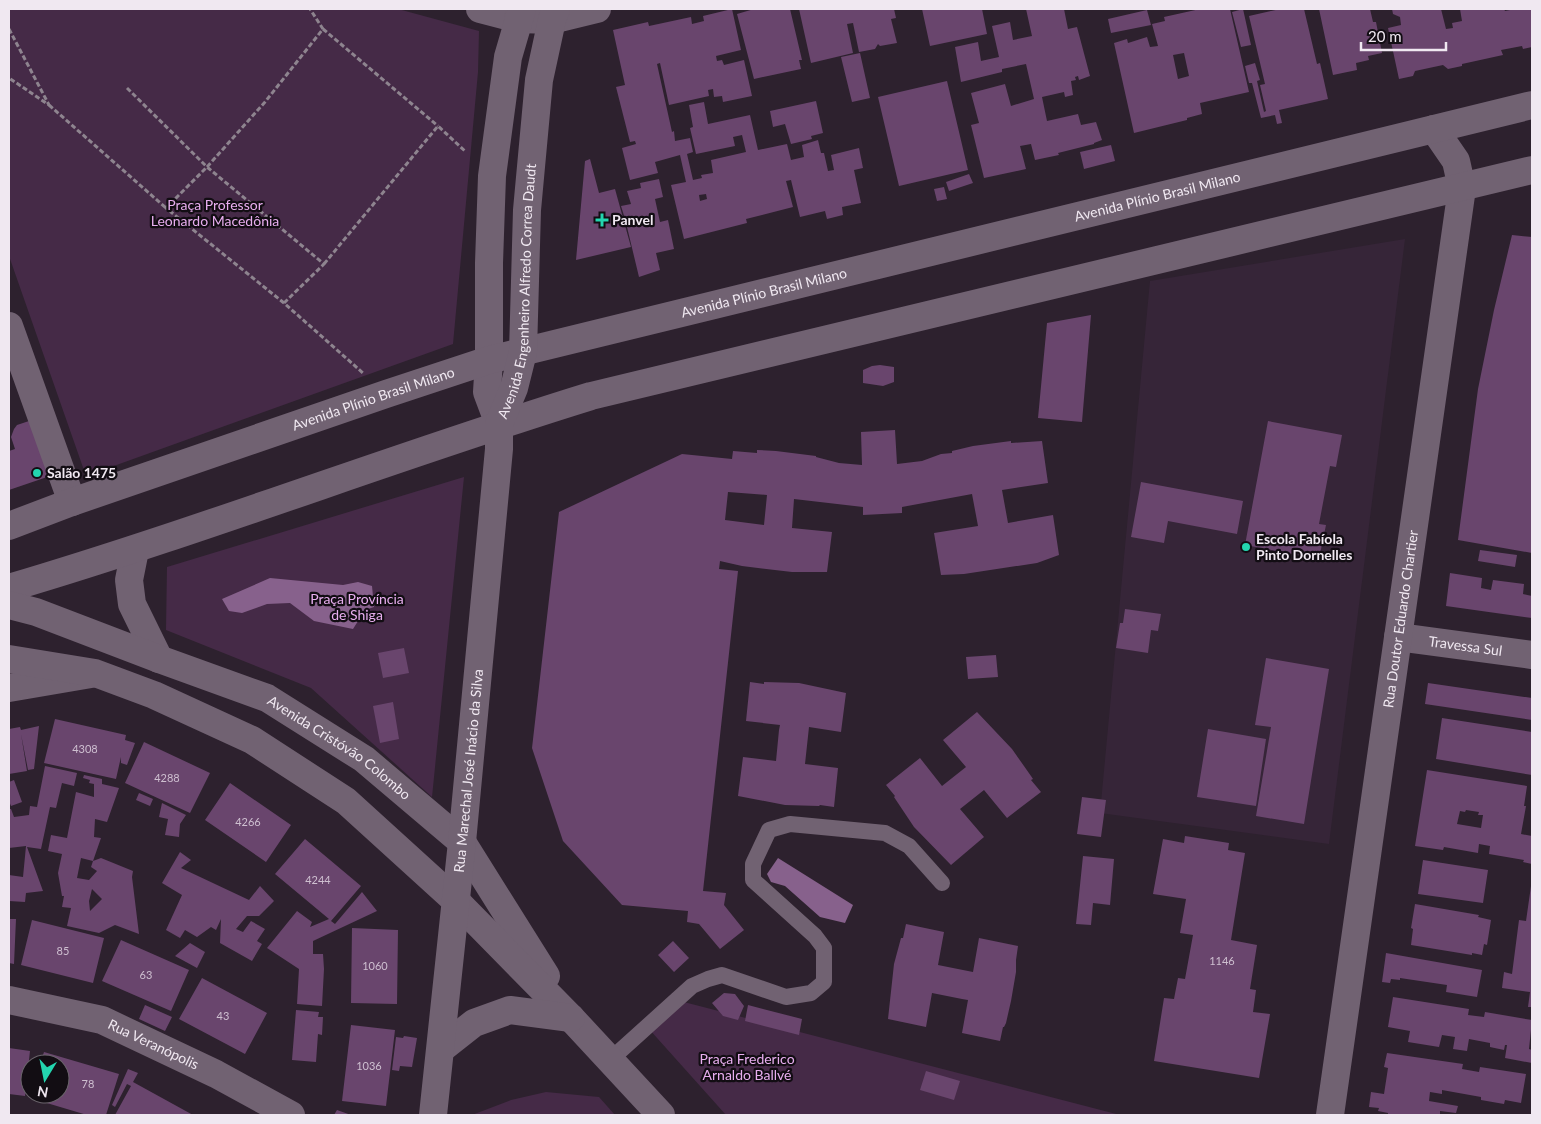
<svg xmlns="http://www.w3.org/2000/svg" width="1541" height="1124" font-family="Lato,sans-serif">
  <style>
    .built { fill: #362538 }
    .green { fill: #452a47 }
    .water { fill: #87618c }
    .building { fill: #69456d; fill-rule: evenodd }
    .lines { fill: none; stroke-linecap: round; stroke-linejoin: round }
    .path { stroke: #8e848f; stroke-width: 3; stroke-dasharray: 5 2.5; stroke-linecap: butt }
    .service { stroke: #716272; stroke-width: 16 }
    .minor { stroke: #716272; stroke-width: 28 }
    .tertiary { stroke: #716272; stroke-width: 28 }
    .secondary { stroke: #716272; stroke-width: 28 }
    .poi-dot { fill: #23d5af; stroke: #120d13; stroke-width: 2 }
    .labels { text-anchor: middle; stroke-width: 4.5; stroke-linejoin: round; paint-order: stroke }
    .number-label { font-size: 11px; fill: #cebfd0 }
    .street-label { font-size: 14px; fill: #f0e8f1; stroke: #120d13 }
    .park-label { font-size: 14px; fill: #e8aeef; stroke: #120d13 }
    .poi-label { font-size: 14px; font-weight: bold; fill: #f0e8f1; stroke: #120d13; text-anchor: start }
  </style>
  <rect width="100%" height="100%" fill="#2d212e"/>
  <path class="built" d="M1405,239L1329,844L1100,813L1150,281Z"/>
  <path class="green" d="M9,9H398L479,31L478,72L453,344L86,476L9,256Z
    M464,477L432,797L311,688L166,630L167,567Z
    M680,1001L1120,1115H726L649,1029Z
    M546,1092L599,1097L615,1115H472L511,1100Z"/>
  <path class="water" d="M270,578L343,585L358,582L372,586L374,607L365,610L353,629L314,621L290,603L267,604L242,613L229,611L222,599Z
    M778,858L853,905L845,923L820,917L785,886L771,882L767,874Z"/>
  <path class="building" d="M732,9L741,50L716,56L717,61L722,60L724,65L744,60L752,96L723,102L722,96L714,97L713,89L708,90L709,96L669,105L660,63L657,64L672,132L674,131L675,141L690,138L693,152L687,154L693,180L702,178L701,175L713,173L711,160L746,152L742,135L733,137L735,146L696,154L690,128L693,127L689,105L704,102L708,124L750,115L758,150L787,144L791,160L804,157L802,145L818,140L821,153H824L828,171L834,170L831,155L859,148L863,168L854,170L861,203L842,207L843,215L827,219L825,211L800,217L791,180L786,181L793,207L746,219L747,223L684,239L671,185L686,182L680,155L655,162L658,173L630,180L622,148L636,144L635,141L630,142L616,87L625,85L613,30L648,22L649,26L691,17L692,24L704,21L703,16ZM706,194L707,199L700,201L699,195Z
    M754,9H790L802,60H799L801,69L754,79L737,14Z
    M799,9H894L896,18L891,19L897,43L880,46L878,44L875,49L859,52L853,23L847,24L853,53L811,63Z
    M922,9H982L987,34L930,46Z
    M1026,9H1064L1068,29L1077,27L1090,76L1079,80L1078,76L1075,77L1076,80L1071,81L1073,95L1065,97L1064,92L1042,97L1047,121L1078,114L1081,125L1096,122L1102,140L1094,143V144L1058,153L1059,155L1035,160L1031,144L1020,146L1026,169L984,178L971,125L979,123L971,93L1005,84L1011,106L1034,99L1026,64L1002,69V72L961,82L955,47L978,42L981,61L999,57L992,26L1010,22L1013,40L1032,36Z
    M1200,9H1230L1249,92L1200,103L1202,114L1187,118V120L1134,133L1114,43L1127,39L1128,43L1147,37L1150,47L1158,46L1152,24L1165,21L1164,17ZM1184,53L1189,76L1178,79L1173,55Z
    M1243,9L1251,45L1241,47L1232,12Z
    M1280,9H1304L1317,64L1320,63L1328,99L1279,110L1282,123L1277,124L1275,115L1261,118L1252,83H1249L1245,66L1255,63L1260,80L1257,81L1264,112L1266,111L1260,85L1265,84L1249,16Z
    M1319,9H1370L1373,22H1376L1382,53L1368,56L1369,60L1356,63L1357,70L1333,75Z
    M1392,9H1441L1446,29L1453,28L1452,23L1462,21L1460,9H1504L1505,11L1515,9H1532V47L1523,49L1522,46L1501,50L1503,55L1462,64V66L1448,69L1443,65L1415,71L1413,76L1399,79L1388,28L1401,25L1400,17L1393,14Z
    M1147,10L1151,25L1111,33L1108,19Z
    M860,53L870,98L852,102L841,57Z
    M947,81L968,170L899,186L878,97Z
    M816,101L823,133L811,136L812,139L791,144L785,124L773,127L770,111Z
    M1111,145L1115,161L1084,169L1080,152Z
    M590,159L599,193L615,189L631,247L576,260L585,161Z
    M969,174L973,183L949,191L946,182Z
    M659,179L663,197L655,199L660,222L668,220L674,249L656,253L660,270L639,277L627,227L634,226L632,221L626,222L621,206L631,204L627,191L641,188L640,183Z
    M944,187L947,199L937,201L934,189Z
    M1512,235L1532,237V553L1458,540L1478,389L1494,310Z
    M1091,315L1082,422L1038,418L1047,323Z
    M880,365L894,367V382L883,386L863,383V370L872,366Z
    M38,418L53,475L9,490V451L15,449L11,437L14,429L17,425Z
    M1268,421L1342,435L1336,467L1330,466L1319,524L1326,525L1319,559L1245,545Z
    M895,430L897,464L922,461L941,454L952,453V451L973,446L1011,441V443L1042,441L1048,483L1002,490L1008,523L1053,515L1059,555L1037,563L964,574L941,575L934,533L978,526L972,494L902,507V513L863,515V507L794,499L792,528L832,532L827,572H792L742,566L720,561L719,569L738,571L703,891L726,893L724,905L744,930L720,949L699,924L687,922L688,911L622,905L563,841L532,748L559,512L682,454L732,459L733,451L757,453V450L776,451L816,456V457L839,463L862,465L861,432ZM728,492L767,495L764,525L725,520Z
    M1141,482L1243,501L1237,534L1168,521L1164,543L1131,537Z
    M1480,550L1517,555L1515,567L1478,561Z
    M1450,573L1482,578L1481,588L1491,590L1493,580L1524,584L1523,594L1532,596V618L1446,606Z
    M1125,609L1161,614L1158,631L1151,630L1148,653L1116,648L1120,623H1123Z
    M404,648L409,673L383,678L378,653Z
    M996,655L998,677L968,679L966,657Z
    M1266,658L1329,669L1304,824L1256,816L1271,727L1255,725Z
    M750,682L764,684V682L799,683L846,693L841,732L809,727L805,764L838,768L834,807L820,805L819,806L785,805L738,796L743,757L776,761L779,730L780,725L746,721Z
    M1428,683L1532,698V720L1425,704Z
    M393,702L399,739L380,743L373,706Z
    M977,712L1012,749L1031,776L1033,779L1031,780L1041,792L1007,818L984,790L960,809L984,837L951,865L914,827L894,797L895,796L886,785L920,758L942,786L966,767L943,740Z
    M1442,718L1532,732V775L1436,759Z
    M55,719L126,735L125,740L135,743L127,765L121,763V757L116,779L44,763Z
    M39,726L34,769L28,770L21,734L27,771L9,774V729L20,727L21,730Z
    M1208,729L1266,739L1256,806L1197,797Z
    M144,742L210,773L190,813L125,783Z
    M45,766L77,773L74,786L62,783L56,808L50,807L41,849L27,847L43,891L26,893L25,902L9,901V875L23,877L26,846L9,848V809H11L14,817L29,815L30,806L37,807Z
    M1427,770L1527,786L1524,806H1526L1521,834L1532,836V864L1523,862L1524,860L1489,854L1490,846L1479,844L1478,853L1444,847L1443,850L1415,846ZM1466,810L1479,812L1478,815H1483L1481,828L1457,824L1460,811L1465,812Z
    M84,775L102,779V784L119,788L107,822L95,819L94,837L101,838L93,861L101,858L133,871L132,877L139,934L115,925L99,933L67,926L71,908L62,907L64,896H62L58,873L62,854L48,851L51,835L67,838L76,792L94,797V784L89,783L90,780L83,778ZM81,858L93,861L91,867L97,871L89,880L77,878ZM92,889L102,899L90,911L89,901Z
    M14,780L22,802L11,806L9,801V782Z
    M230,783L291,825L266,862L205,820Z
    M139,793L153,799L150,806L136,800Z
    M1082,797L1106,800L1101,837L1077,834Z
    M162,803L186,815L180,824L179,837L165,835L168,819L159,817Z
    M1185,836L1229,843L1228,850L1245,853L1231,940L1257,945L1250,989L1256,990L1253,1012L1270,1014L1259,1078L1154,1061L1164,998L1174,999L1178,978L1185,979L1193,935L1180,933L1186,899L1153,894L1163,839L1184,843Z
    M305,839L361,886L331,921L335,924L362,892L377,911L313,941V954H323L324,969L322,1006L297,1004L299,969L267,948L297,911L312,922L310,927L329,919L275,874Z
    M180,852L191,860L181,868L249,900L260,886L274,901L259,916H247L236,929L243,932L251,921L265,929L257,941L262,944L252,961L220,943L221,919L216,930L211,927L197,937L185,930L180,938L166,930L182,895L162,883Z
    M1083,856L1114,859L1110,905L1093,903L1091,925L1076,924Z
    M1423,860L1488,870L1483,903L1418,894Z
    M1531,886H1532V1007H1528L1530,992L1502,988L1504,972L1512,974L1519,920L1526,921Z
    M1415,904L1479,915L1478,917L1491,920L1487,945L1484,944L1482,955L1472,953V955L1411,945L1413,929L1411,928Z
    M9,919H16L14,964L9,963Z
    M32,920L104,938L93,983L21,965Z
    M906,924L944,932L938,965L973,972L979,938L1018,946L1016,960V972L1011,1001L1006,1023L1004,1027H1003L1000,1041L962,1033L968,1000L962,999L932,993L926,1027L888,1019L894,964L901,938H903Z
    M352,928L398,930L397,1004L351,1003Z
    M121,940L189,970L171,1011L102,981Z
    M673,941L689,958L674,972L658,955Z
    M190,943L205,952L197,968L175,956Z
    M1386,953L1482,970L1477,997L1446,992L1447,985L1400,978V980L1391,979L1390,983L1382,982Z
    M202,978L267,1013L245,1054L179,1019Z
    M724,993L735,994L744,1006L738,1020L723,1016L712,1003Z
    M1393,997L1469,1009L1468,1015L1484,1017L1485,1012L1532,1020L1529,1049L1532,1050V1063L1505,1058L1507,1045H1505L1504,1050L1490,1047V1043L1469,1039L1467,1051L1453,1049L1455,1037L1442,1035L1439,1047L1408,1042L1410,1031L1388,1027Z
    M145,1005L172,1017L165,1031L139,1019Z
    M748,1005L802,1019L799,1035L745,1021Z
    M296,1010L319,1012L318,1017H323L322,1035L318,1034L316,1062L292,1060Z
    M351,1025L395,1030L386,1106L342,1101Z
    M404,1036L417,1038L412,1067L400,1066L399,1071L392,1070L396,1037L403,1038Z
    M9,1048L30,1051L25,1096L9,1094Z
    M44,1052L119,1074L106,1115H87L30,1098L31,1094H60V1064H40Z
    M1387,1053L1463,1064L1462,1069L1479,1072L1480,1067L1526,1074L1521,1103L1505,1100L1504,1104L1481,1100V1097L1442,1090V1094L1430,1092L1429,1101L1458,1106L1456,1113L1440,1111V1115H1388V1113L1378,1111L1379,1108L1369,1107L1371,1092L1384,1094L1388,1068L1384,1067Z
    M128,1069L138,1073L133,1082L193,1115H115L131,1086L127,1084L115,1107L112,1105Z
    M926,1071L960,1081L954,1100L920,1090Z
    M337,1110L351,1115H334Z"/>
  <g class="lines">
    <path class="path" d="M9,29L49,105L9,78
      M323,29L438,126
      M127,88L207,167L265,102L323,29L310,9
      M49,105L166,208
      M324,264L438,126L466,152
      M284,303L324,264L207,167L166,208L284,303L363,373"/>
    <path class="service" d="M610,1060L692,986L708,979L722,975L786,997L811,993L824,982V948L815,936L753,880V864L769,830L790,824L885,833L909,846L942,883"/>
    <g class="minor">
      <path d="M480,9L518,19"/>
      <path d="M9,326L72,502"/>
      <path id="s1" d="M1398,637L1532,655"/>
      <path d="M9,688L91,674"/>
      <path id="s2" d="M9,1000L102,1020L216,1074L291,1115"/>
    </g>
    <g class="tertiary">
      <path d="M518,19L552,20L597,9"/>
      <path id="s3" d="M1330,1115L1462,188L1456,161L1434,129"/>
    </g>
    <g class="secondary">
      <path d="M499,424L487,392L489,360V263L492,176L508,57L522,9"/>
      <path id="s4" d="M9,526L72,502L386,394L489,360L1532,105"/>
      <path d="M135,550L129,580L132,604L159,659"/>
      <path d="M9,588C205,530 396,456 591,396L1532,170"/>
      <path id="s5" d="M9,605L36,612L159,659L267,698L364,759L462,842L546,976"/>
      <path d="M9,659L95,673L154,695L252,740L346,801L456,901L571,1018L661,1115"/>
      <path d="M441,1049L474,1023L510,1010L571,1018"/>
      <path id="s6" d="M433,1115L462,842L499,449V424L514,388L523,352L527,210L539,80L552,20L556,9"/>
    </g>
  </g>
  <g class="poi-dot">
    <path d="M599.5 212.5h5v5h5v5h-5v5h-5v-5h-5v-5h5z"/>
    <circle cx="37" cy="473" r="5"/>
    <circle cx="1246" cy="547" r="5"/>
  </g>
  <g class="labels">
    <g class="number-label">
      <text x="85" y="753">4308</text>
      <text x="167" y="782">4288</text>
      <text x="248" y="826">4266</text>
      <text x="318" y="884">4244</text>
      <text x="63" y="955">85</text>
      <text x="1222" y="965">1146</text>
      <text x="375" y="970">1060</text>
      <text x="146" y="979">63</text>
      <text x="223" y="1020">43</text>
      <text x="369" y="1070">1036</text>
      <text x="88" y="1088">78</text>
    </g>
    <g class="street-label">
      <text dy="5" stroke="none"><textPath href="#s4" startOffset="1196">Avenida Plínio Brasil Milano</textPath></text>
      <text dy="5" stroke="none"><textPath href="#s6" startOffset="830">Avenida Engenheiro Alfredo Correa Daudt</textPath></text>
      <text dy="5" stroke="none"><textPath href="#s4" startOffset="791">Avenida Plínio Brasil Milano</textPath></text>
      <text dy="5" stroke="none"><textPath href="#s4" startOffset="386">Avenida Plínio Brasil Milano</textPath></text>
      <text dy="5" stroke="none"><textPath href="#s3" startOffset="501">Rua Doutor Eduardo Chartier</textPath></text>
      <text dy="5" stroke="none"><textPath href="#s1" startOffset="68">Travessa Sul</textPath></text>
      <text dy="5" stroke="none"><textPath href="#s5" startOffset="362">Avenida Cristóvão Colombo</textPath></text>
      <text dy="5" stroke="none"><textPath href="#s6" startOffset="346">Rua Marechal José Inácio da Silva</textPath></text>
      <text dy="5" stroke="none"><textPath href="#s2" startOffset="152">Rua Veranópolis</textPath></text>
    </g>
    <g class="park-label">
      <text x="215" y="210">Praça Professor<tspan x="215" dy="16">Leonardo Macedônia</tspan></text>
      <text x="357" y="604">Praça Província<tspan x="357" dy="16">de Shiga</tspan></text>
      <text x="747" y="1064">Praça Frederico<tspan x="747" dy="16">Arnaldo Ballvé</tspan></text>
    </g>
    <g class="poi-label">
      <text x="612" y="225">Panvel</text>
      <text x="47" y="478">Salão 1475</text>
      <text x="1256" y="544">Escola Fabíola<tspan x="1256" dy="16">Pinto Dornelles</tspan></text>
    </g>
  </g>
  <rect width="1541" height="1124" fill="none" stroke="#f0e8f1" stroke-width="20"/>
  <g transform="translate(45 1079) rotate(190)"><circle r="24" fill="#120d13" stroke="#6b656c"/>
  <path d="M0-4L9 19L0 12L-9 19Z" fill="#23d5af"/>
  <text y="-8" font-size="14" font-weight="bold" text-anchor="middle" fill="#f0e8f1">N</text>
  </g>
  <path d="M1361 42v8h85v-8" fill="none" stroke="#f0e8f1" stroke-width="2.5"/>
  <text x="1368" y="42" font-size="15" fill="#f0e8f1" stroke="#120d13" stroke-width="4" paint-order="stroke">20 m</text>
</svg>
